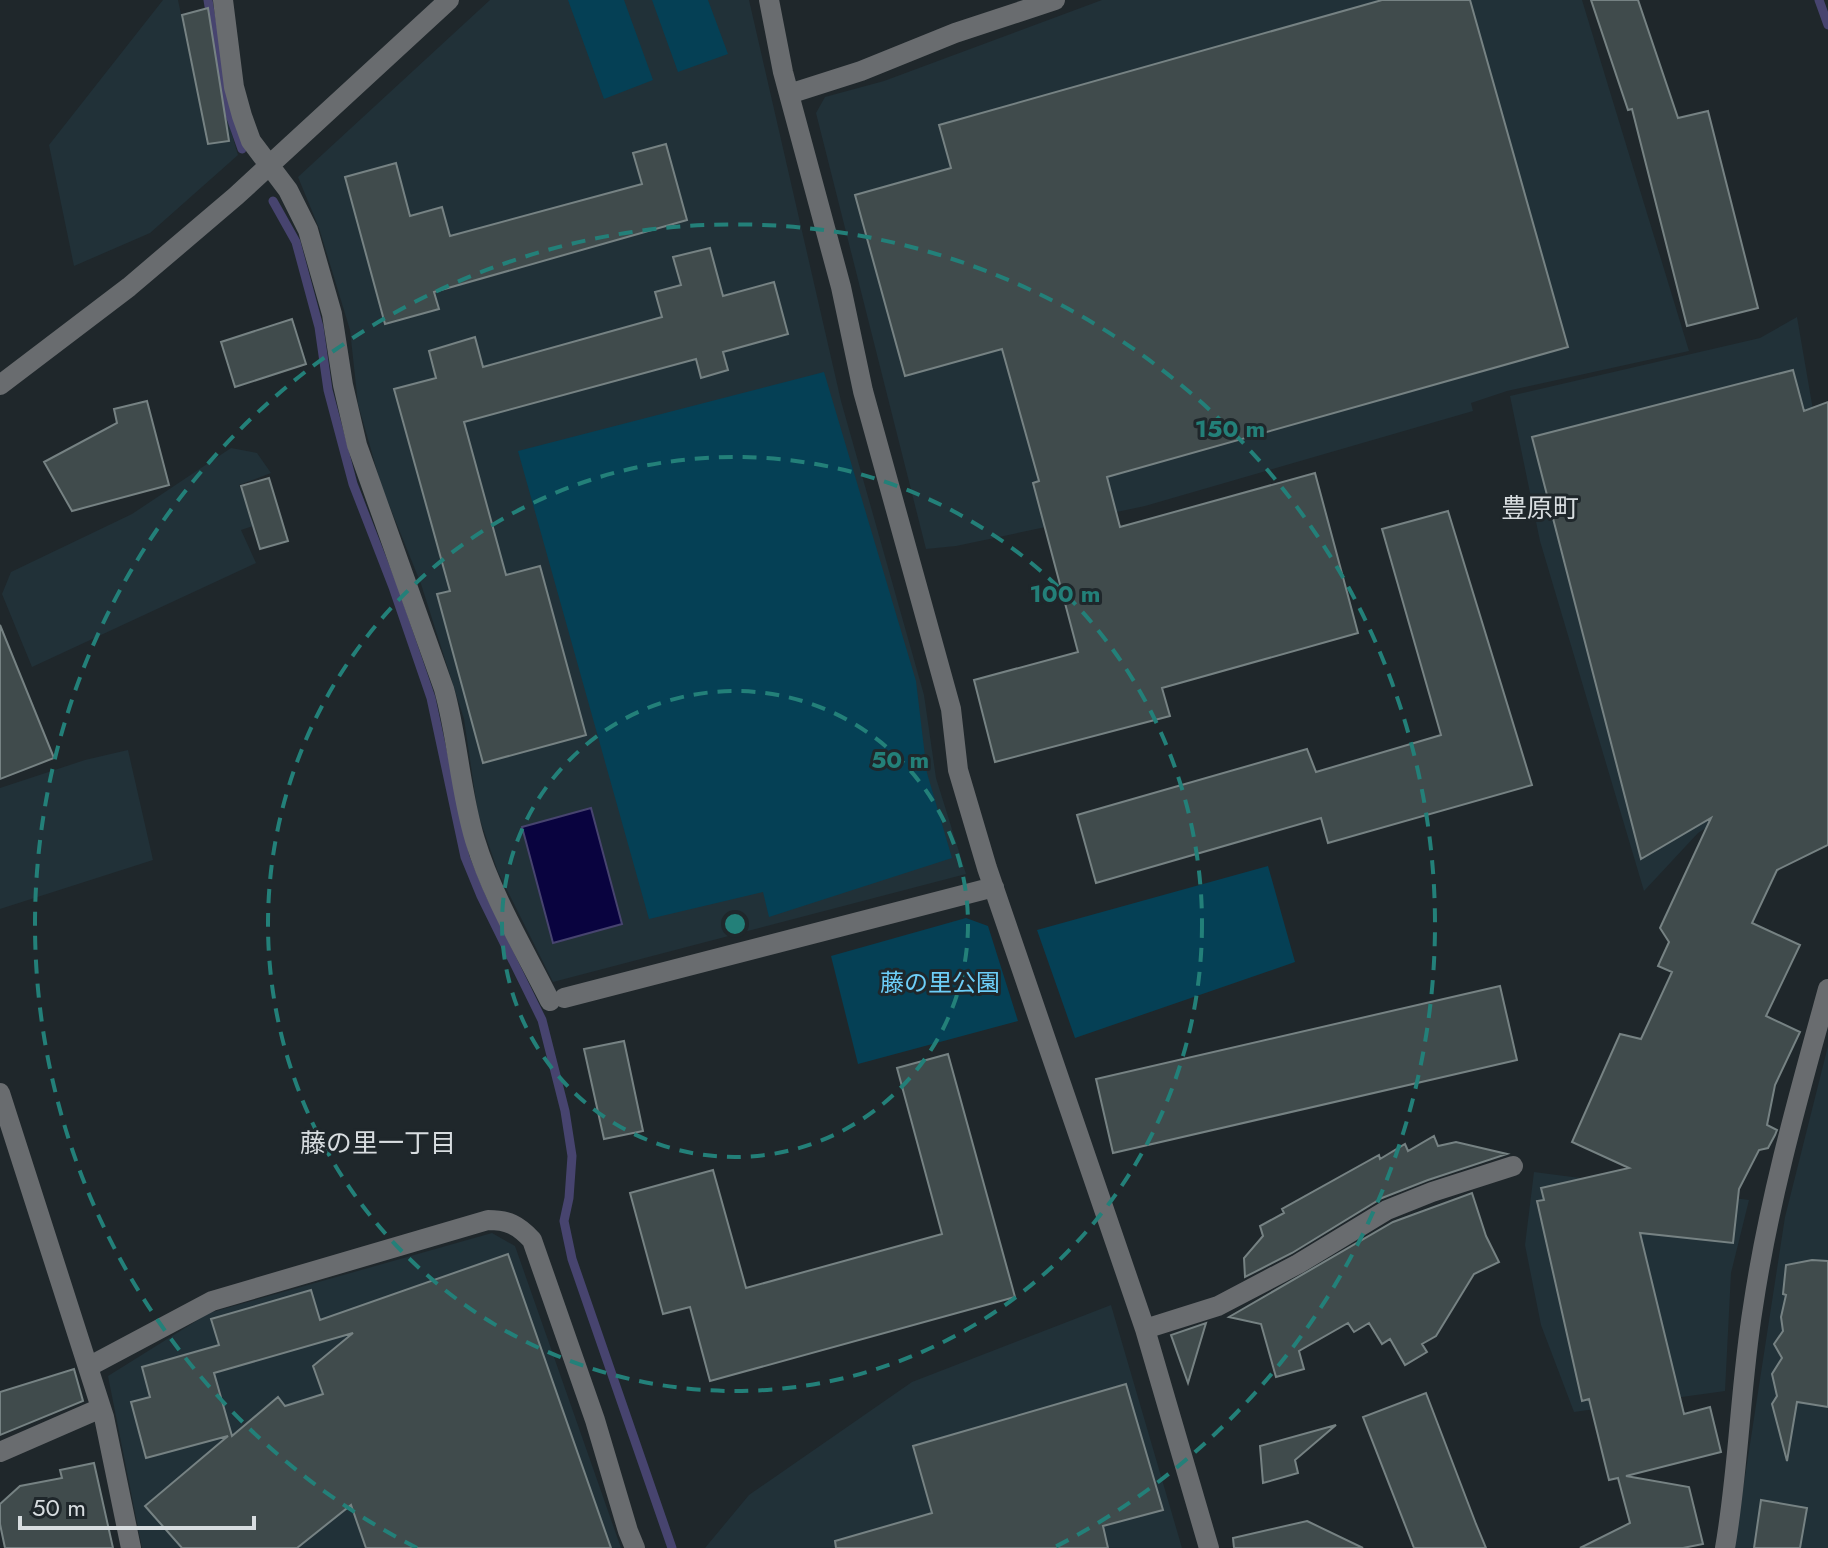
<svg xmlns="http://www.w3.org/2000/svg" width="1828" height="1548" font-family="Jost,'Noto Sans JP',sans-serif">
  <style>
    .built { fill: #213138 }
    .green { fill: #054055 }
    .water { fill: #09033f; stroke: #47446f; stroke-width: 2 }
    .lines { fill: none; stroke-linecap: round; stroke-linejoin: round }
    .stream { stroke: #47446f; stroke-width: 9 }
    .building { fill: #404b4c; stroke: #768283; stroke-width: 2; fill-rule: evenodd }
    .minor { stroke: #696c6f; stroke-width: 20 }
    .ring { fill: none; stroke: #238079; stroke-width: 4; stroke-dasharray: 14 10 }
    .labels { text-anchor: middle; stroke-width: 6; stroke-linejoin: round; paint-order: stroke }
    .park-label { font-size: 24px; fill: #6dcef8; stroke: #1f272b }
    .neighbourhood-label { font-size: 26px; fill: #d8dde0; stroke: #1f272b }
    .centre { fill: #238079; stroke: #1f272b; stroke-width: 4 }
    .ring-label { font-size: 24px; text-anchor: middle; font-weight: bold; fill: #238079; stroke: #1f272b; stroke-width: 6; stroke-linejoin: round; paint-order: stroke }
  </style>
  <rect width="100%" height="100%" fill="#1f272b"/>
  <path class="built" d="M163,0H178L199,101H222L238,155L150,233L74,266L49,145Z
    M490,0H749L841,401L924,695L936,778L966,874L553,982L498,872L478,814L464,719L421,584L381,485L358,404L350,330L319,228L298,177Z
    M1102,0H1582L1689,351L1507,391L1471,403L1473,411L1145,506L956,546L926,549L816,113L825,97L884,81Z
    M1797,317L1823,468L1828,751L1698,833L1644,891L1540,541L1510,396L1760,338Z
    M231,448L257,453L271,473L239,485L256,525L241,530L256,563L32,667L2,594L11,572L132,514Z
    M128,750L153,860L0,909V788L85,760Z
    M1828,1046V1548H1734L1785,1217Z
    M1534,1172L1749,1200L1731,1273L1725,1391L1574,1412L1541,1325L1525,1245Z
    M492,1233L515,1246L621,1548H142L108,1376L209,1313Z
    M1111,1305L1182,1548H705L749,1495L912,1382Z"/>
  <path class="green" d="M568,0H624L653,80L604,99Z
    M652,0H708L728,54L678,72Z
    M824,372L916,681L927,773L952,858L769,917L763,892L649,919L518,451Z
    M1268,866L1295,962L1075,1038L1037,930Z
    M966,918L988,926L1018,1021L858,1064L831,956Z"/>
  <path class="water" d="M591,808L622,924L553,943L522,827Z"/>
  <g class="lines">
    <path class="stream" d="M208,0L224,98L242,149
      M1819,0L1828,25
      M273,201L296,242L319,327L328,390L353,484L393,587L431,698L465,857L481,896L542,1020L565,1111L572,1156L569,1198L564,1221L572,1259L672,1548"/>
  </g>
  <path class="building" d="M1382,0H1470L1568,347L1107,477L1120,527L1315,473L1358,633L1162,688L1170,716L995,762L974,680L1078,652L1033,483L1039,481L1002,349L905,376L855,195L951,168L939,125Z
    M1591,0H1638L1678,118L1708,111L1758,308L1687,326L1632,109L1628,110Z
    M208,8L229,141L208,144L182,15Z
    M666,144L687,220L434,292L439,309L385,324L345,177L396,163L410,216L442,207L450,236L642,184L633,153Z
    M710,248L723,296L774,282L788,334L723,352L728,370L701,378L696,359L464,422L506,575L540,566L586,735L483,763L437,594L450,591L394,389L436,378L429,351L475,337L483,367L662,317L655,292L681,285L673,257Z
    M292,319L306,364L235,387L221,342Z
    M1793,370L1804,411L1828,402V845L1777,870L1752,923L1800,945L1766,1016L1800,1032L1775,1085L1767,1125L1777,1130L1775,1135L1768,1148L1759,1150L1739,1189L1733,1243L1640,1233L1684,1414L1710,1407L1721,1452L1626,1476L1689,1487L1703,1544L1683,1548H1580L1630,1523L1618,1478L1609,1480L1589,1399L1582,1401L1537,1201L1544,1200L1541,1188L1629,1168L1572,1142L1620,1034L1641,1039L1672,972L1658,966L1669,942L1660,928L1711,818L1641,859L1532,437Z
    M147,401L169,485L72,511L44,462L117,423L114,409Z
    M269,478L288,541L260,549L241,486Z
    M1448,511L1532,785L1328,843L1321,818L1096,883L1077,815L1307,749L1316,772L1441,735L1382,529Z
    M0,625L54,758L0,779Z
    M1500,986L1517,1060L1113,1153L1096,1079Z
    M624,1041L643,1131L604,1139L584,1049Z
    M948,1054L1015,1297L710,1381L690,1307L663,1314L630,1193L713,1170L746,1288L942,1234L897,1068Z
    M1434,1136L1438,1146L1456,1142L1507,1154L1428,1180L1382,1198L1292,1253L1245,1277L1244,1258L1263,1236L1260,1226L1284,1213L1282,1209L1379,1155L1380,1159L1405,1144L1408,1151Z
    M1472,1193L1486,1236L1499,1262L1474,1274L1436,1336L1422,1344L1427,1352L1405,1365L1390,1339L1382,1344L1369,1323L1354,1332L1348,1323L1299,1351L1304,1369L1276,1377L1261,1324L1229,1317L1393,1222Z
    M508,1254L611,1548H366L351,1505L297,1548H182L145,1506L228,1436L146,1458L131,1402L150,1397L142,1367L219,1345L211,1319L311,1290L320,1320ZM353,1333L313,1366L323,1394L285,1406L278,1397L232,1436L214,1373Z
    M1812,1260L1828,1261V1407L1797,1402L1787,1461L1772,1404L1777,1396L1772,1374L1782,1358L1774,1344L1783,1331L1781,1317L1786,1295L1783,1294L1786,1265Z
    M1206,1323L1188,1383L1171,1335Z
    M74,1369L83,1401L0,1435V1392Z
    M1126,1384L1163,1510L1103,1526L1108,1548H836L835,1541L932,1513L913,1446Z
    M1426,1393L1476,1524L1486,1548H1414L1363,1417Z
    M1336,1425L1295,1460L1298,1473L1263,1483L1260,1446Z
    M94,1463L113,1548H5L0,1524V1504L20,1486L62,1478L60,1470Z
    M1761,1500L1807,1508L1800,1548H1754Z
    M1307,1521L1363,1548H1234L1233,1538Z"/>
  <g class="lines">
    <path class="minor" d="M223,0L234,87L242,116L251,141L288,190L308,230L332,314L343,385L357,445L444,689C458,739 460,791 475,840C492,896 524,949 550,1001
      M769,0L783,72L841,287L863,391L951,709L958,770L987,868L1145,1329L1209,1548
      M789,94L861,71L955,33L1055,0
      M0,385L129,287L236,196L449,0
      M564,998L994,887
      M0,1093L104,1417L131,1548
      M1145,1329L1218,1306L1298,1264L1387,1210L1432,1192L1513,1166
      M88,1367L212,1301L488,1220C508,1220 518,1225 532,1240L595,1420L628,1531L635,1548
      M0,1452L101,1408
      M1725,1548C1739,1468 1740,1387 1753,1307C1769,1199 1799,1094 1828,989"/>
  </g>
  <g class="ring">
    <circle cx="735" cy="924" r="233"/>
    <circle cx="735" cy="924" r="467"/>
    <path d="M417 1548A700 700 0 1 1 1053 1548"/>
  </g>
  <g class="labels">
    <g class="park-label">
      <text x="940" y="991">藤の里公園</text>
    </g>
    <g class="neighbourhood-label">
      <text x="1540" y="517">豊原町</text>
      <text x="378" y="1152">藤の里一丁目</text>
    </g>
  </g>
  <circle cx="735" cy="924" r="12" class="centre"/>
  <g class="ring-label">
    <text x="1230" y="437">150 m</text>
    <text x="1065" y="602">100 m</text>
    <text x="900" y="768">50 m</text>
  </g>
  <path d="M20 1516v12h234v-12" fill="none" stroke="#d8dde0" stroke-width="4"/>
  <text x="32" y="1516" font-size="24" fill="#d8dde0" stroke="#1f272b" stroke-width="6" paint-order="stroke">50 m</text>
</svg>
